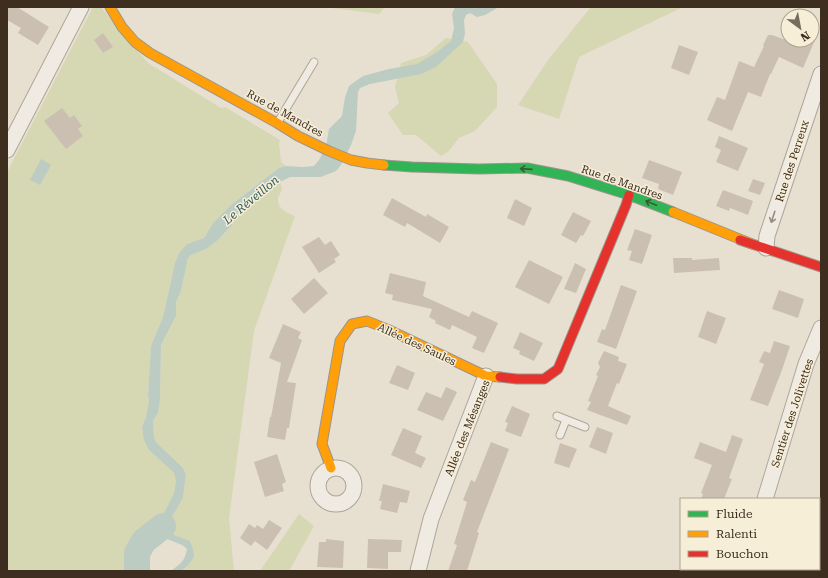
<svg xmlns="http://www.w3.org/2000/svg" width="828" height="578" font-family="'Roboto Serif',serif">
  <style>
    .green { fill: #d6d7b3 }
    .water { fill: #bcccc2 }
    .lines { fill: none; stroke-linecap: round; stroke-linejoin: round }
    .river { stroke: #bcccc2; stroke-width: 26 }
    .building { fill: #cbbfb2 }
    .lane-casing { stroke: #ada599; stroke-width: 9 }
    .street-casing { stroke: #ada599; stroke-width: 17 }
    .fast-casing { stroke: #9c958a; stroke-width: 11 }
    .slow-casing { stroke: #9c958a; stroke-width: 11 }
    .jam-casing { stroke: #9c958a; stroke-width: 11 }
    .lane { stroke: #efebe3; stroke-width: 7 }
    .street { stroke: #efebe3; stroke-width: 15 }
    .fast { stroke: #30b455; stroke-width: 9 }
    .slow { stroke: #ff9f0a; stroke-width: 9 }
    .jam { stroke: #e5322d; stroke-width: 9 }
    .oneway { stroke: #385d33 }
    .oneway2 { stroke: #968c82 }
    .labels { text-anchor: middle; stroke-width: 3; stroke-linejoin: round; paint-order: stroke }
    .street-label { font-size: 11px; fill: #3d2e20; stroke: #f7eed8 }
    .water-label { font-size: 12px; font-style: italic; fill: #2f5d5a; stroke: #f7eed8 }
  </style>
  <rect width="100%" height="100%" fill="#e7e0d1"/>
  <path class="green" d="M93,7H101L148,63L221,108L225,107L280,140L279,143L281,162L286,166L279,168L231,205L213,223L204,238L187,244L179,253L175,263L163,317L151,346L148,396C151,406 146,417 142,427L149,450L174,473L176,480L174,493L157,527L149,533L139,540L133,551L132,561L133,571H7V172Z
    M324,7H385L379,14Z
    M591,7H683L579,57L559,119L518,105L548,60Z
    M446,38L468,42L497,84V107L475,131L459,138L448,152L441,156L416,135H403L388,113L399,103L395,87L401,63L426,55Z
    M280,182L282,189C281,192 279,195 278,198C277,209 287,213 295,216L254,331L229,518L234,571H182L187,567L189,541L174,535L171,527L172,517L183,498L186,474L183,468L156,442L154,437L153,421L158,413L160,400L161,345L176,316V302L181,291L188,258L191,255L206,249L218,240L232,225L233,218Z
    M299,514L314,526L289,571H260Z"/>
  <path class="water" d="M455,7H499L485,15L477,17L470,13L466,15L464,20L465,34L463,42L436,67L421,74L370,84L360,88L358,92L356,131L351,145L341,165L336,171L321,177H290L280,182L233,218L232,225L218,240L206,249L191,255L188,258L181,291L176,302V316L161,345L160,400L158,413L153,421L154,437L156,442L183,468L186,474L183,498L172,517L171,527L174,535L190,541L193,549L194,557C185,569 186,571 171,571C180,564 185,561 187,549L182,545L165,538L159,534L157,527L174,493L176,480L174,473L149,450L144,440L142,427L146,417L149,401L148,396L149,379L151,346L163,317L175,263L179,253L187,244L204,238L213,223L231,205L279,168L286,166L302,167L314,166L319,160L326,146L329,129L342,116L345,97L349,86L363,76L389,69L417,64L437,52L451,41L454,28L452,14Z
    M41,159L51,165L40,185L30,180Z"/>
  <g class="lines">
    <path class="river" d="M137,571V553L144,541L163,526"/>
  </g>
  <path class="building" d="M7,7H17L49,27L38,45L18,33L21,28L7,20Z
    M103,33L113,47L103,53L94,40Z
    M768,35H772L786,40H815L803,68L779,57L771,74H770L761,97L748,92L732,131L707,120L717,97L725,100L739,61L754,67L764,46L763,45Z
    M679,45L698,52L689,75L671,68Z
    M62,108L70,118L74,115L82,126L78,129L83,136L66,149L44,121Z
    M719,136L748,148L738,171L716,162L721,150L715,147Z
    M649,160L682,172L673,195L658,189L659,184L642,178Z
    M753,179L765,183L760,195L748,191Z
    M723,190L753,201L748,215L730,208L729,211L716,206Z
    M392,198L426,217L427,214L449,227L440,243L407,223L405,227L383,215Z
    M515,199L532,208L524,226L507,218Z
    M573,212L591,221L583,236L581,235L576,243L561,235Z
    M635,229L652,235L642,264L629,260L632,251L627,250Z
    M319,237L325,245L331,241L340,255L334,259L336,262L319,273L302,247Z
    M673,258H692V260L719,258L720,270L674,273Z
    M529,260L563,277L549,304L515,287Z
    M575,263L586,269L576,293L564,289Z
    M390,273L426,282L423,296L469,317L472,311L498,323L484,353L472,348L477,337L452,325L450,330L435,323L436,321L429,317L432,309L392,300L393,295L385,293Z
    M314,278L328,293L304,314L291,299Z
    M621,285L637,291L616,349L597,342L602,329L605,330Z
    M779,290L804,299L798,318L772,309Z
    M707,311L726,318L716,344L698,337Z
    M283,324L301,332L298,338L302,340L287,382L296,383L289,428H287L285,440L267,437L270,417H271L281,363L269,358Z
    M520,332L543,343L534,361L519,354L520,351L513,348Z
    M774,341L790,346L782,370L768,406L750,400L764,364L759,362L764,351L770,353Z
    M604,351L619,357L618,361L627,364L619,384L617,383L608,406L631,416L627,425L587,410L591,402L588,401L598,376L596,375L600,367L598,363Z
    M397,365L415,373L408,390L389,383Z
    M446,387L457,392L443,421L417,410L426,392L441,398Z
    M512,406L530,414L521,437L505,431L508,423L505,422Z
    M597,427L613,433L606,454L589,447Z
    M403,428L422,436L415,453L426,458L421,468L391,455Z
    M732,435L743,439L729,478L732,479L724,499H701L703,494L701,493L712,465L694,458L700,442L726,452Z
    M491,442L509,449L477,532L479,533L467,571H448L457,545L454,544L467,502L463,500L471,480L475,482Z
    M560,443L577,449L569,468L554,463Z
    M277,454L286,482L282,484L284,491L265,497L254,462Z
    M383,484L410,491L407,503L400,502L397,513L380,509L382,501H379Z
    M269,520L282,528L267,550L255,541L251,546L240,538L249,524L255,528L257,525L263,529Z
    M326,539L344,541L343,568L317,567L319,542H326Z
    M368,539L402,540L401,552H388V569L367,568Z"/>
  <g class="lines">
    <g class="lane-casing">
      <path id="lane" d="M278,122L314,62
        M557,416L585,427
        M560,435L566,420"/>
    </g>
    <g class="street-casing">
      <path id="street" d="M7,150L81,7
        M766,248L767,236L821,74
        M318 486a18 18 0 1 1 36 0a18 18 0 1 1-36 0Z
        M765,499L806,364L821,328
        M418,571L431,519L486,376
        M742,571L743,569"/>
    </g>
    <g class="fast-casing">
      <path id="fast" d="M384,165L412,167L479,169L527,168L568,176L629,195L673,212"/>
    </g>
    <g class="slow-casing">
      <path id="slow" d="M110,7L122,27L135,42L150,53L277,123L298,136L329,151L351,160L367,163L384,165
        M673,212L752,244
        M331,468L322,444L340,341L352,324L367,321L387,329L486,376L500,377"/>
    </g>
    <g class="jam-casing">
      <path id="jam" d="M740,240L821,267
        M500,377L517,379H544L558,369L626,205L629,195"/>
    </g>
    <use href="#lane" class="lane"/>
    <use href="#street" class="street"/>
    <use href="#fast" class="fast"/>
    <use href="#slow" class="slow"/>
    <use href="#jam" class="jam"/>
  </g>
  <defs><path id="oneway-shaft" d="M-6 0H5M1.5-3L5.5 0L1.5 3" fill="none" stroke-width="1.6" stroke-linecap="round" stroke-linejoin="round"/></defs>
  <g class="oneway">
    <use href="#oneway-shaft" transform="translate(526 169) rotate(-176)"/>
    <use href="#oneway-shaft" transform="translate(651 203) rotate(-158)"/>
  </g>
  <use class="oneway2" href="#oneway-shaft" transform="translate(773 217) rotate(108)"/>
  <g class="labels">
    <g class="street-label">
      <text transform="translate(285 113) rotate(29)" y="4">Rue de Mandres</text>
      <text transform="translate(792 161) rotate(-72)" y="4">Rue des Perreux</text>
      <text transform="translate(622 182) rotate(19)" y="4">Rue de Mandres</text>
      <text transform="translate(417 344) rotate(25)" y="4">Allée des Saules</text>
      <text transform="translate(792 413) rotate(-72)" y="4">Sentier des Jolivettes</text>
      <text transform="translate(467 428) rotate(-68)" y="4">Allée des Mésanges</text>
    </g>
    <g class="water-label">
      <text transform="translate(251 200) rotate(-40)" y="4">Le Réveillon</text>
    </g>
  </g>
  <rect width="828" height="578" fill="none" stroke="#3d2e20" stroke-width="16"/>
  <rect x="680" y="498" width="140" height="72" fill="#f7eed8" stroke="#ada18e"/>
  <rect x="688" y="511" width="20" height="6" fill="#30b455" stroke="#ada18e"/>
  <text x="716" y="518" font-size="12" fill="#3d2e20">Fluide</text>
  <rect x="688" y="531" width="20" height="6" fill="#ff9f0a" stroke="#ada18e"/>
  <text x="716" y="538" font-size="12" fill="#3d2e20">Ralenti</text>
  <rect x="688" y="551" width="20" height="6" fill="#e5322d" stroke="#ada18e"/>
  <text x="716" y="558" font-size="12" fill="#3d2e20">Bouchon</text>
  <g transform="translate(800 28) rotate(148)"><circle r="19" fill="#f7eed8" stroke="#ada18e"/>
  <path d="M0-3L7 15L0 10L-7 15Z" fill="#786c5e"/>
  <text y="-6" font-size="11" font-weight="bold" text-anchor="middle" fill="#3d2e20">N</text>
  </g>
</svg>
